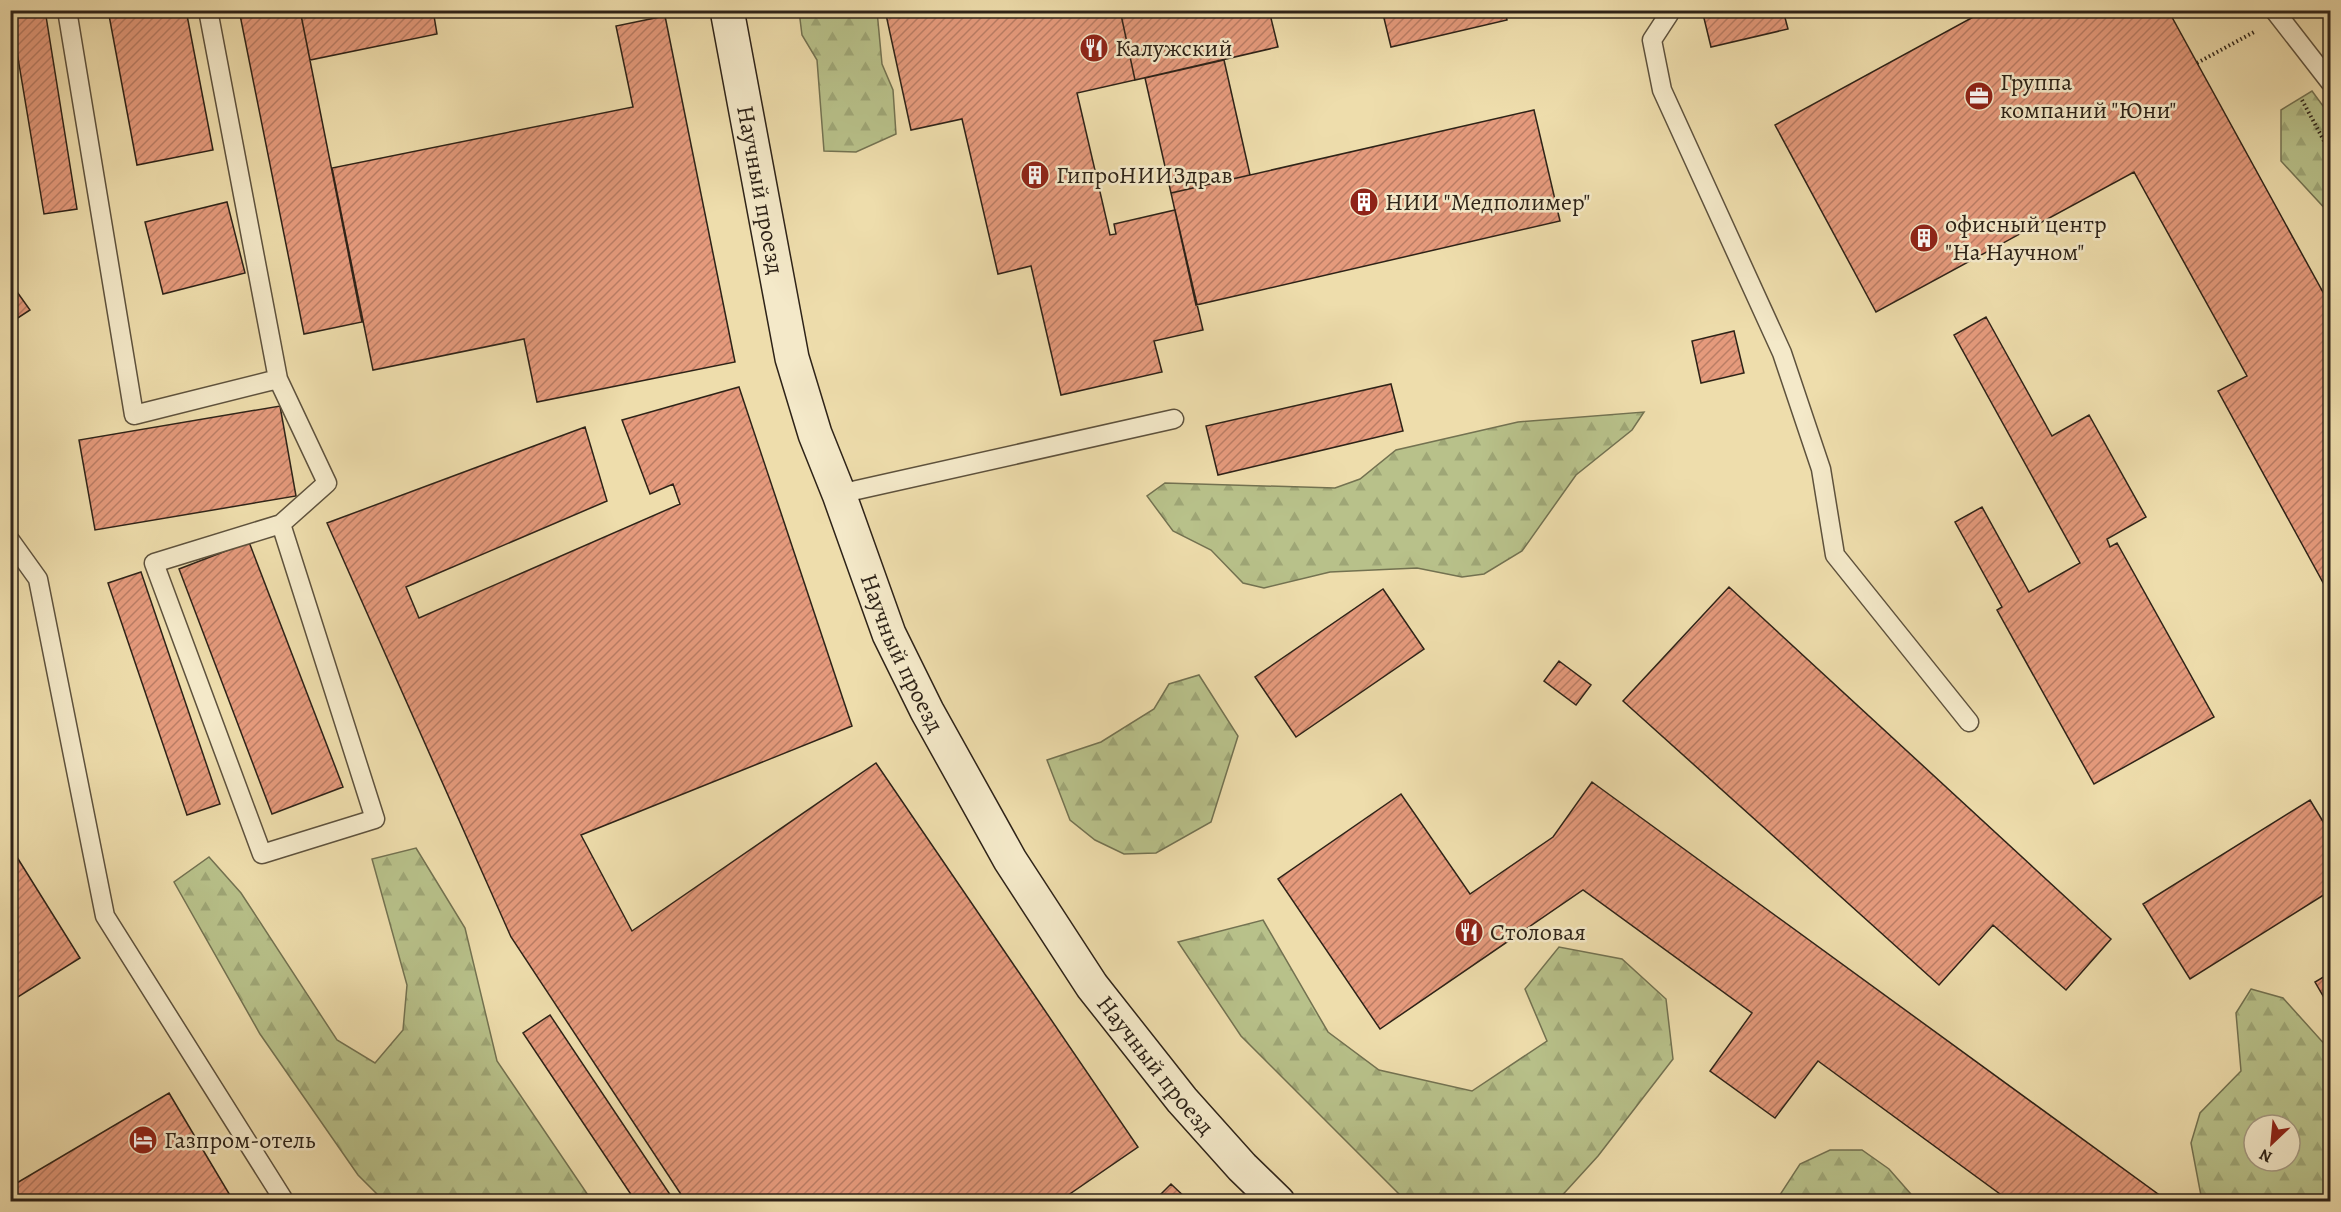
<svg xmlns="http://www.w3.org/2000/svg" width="2341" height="1212" font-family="Alegreya,serif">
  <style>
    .forest { fill: url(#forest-firs); stroke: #737251; stroke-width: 1.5; fill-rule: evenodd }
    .building { fill: url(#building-hatch); stroke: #2e2318; stroke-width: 1.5 }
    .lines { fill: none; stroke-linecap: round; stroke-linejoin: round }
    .lane-casing { stroke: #5e523d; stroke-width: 21 }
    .secondary-casing { stroke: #2e2318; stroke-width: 36 }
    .path { stroke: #2e2318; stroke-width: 4; stroke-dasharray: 1.5 3; stroke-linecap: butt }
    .lane { stroke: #f4e9c9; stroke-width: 18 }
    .secondary { stroke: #f4e9c9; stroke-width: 33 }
    .labels { text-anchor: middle; stroke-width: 5; stroke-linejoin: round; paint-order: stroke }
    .poi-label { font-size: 24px; fill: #2e2318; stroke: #f4e9c9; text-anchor: start }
    .street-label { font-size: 24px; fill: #2e2318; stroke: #f4e9c9 }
  </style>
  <defs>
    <pattern id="forest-firs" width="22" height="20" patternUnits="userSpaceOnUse" patternTransform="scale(1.5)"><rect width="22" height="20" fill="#b8c18a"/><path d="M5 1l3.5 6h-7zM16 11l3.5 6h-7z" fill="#9ea676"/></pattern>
    <pattern id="building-hatch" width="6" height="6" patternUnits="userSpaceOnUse" patternTransform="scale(1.5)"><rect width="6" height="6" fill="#e59a7c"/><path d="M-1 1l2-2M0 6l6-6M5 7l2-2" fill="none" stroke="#ba7d65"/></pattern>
  </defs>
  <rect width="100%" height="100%" fill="#eeddac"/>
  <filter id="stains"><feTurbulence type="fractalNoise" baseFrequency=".00333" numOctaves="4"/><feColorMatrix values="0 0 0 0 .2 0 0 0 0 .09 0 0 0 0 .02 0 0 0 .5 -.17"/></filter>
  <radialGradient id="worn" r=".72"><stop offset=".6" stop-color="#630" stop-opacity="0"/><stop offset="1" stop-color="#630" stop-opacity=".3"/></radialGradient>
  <path class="forest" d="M799,11H877L882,64L893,90L896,134L856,152L824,151L817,60L802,35Z
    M2312,91L2326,110L2330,121V214L2281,161V110Z
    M1644,412L1632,430L1576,475L1522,551L1484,574L1462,577L1417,568L1330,572L1264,588L1243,583L1211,550L1173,531L1147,496L1165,483L1335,488L1360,479L1396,450L1518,422Z
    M1199,675L1238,736L1211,822L1156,853L1124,854L1095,840L1070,820L1047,760L1101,742L1154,709L1169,684Z
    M416,848L465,928L497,1061L592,1201H384L358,1175L260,1034L174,882L209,857L241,893L337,1040L375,1063L403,1030L407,985L372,859Z
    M1263,920L1328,1032L1379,1070L1472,1091L1547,1041L1525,989L1559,947L1622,959L1666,999L1673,1059L1598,1156L1557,1201H1406L1241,1036L1178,942Z
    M2251,989L2283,998L2328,1048L2330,1055V1201H2202L2191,1143L2200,1113L2241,1071L2236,1013ZM2254,1125H2290V1161H2254Z
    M1830,1150H1862L1889,1169L1917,1201H1776L1800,1164Z"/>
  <path class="building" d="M10,10H45L77,209L44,214Z
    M108,10H186L213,150L137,165Z
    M239,10H300L362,322L304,334Z
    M300,10H433L437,34L310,60Z
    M478,10H510L480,17Z
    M885,10H1120L1135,80L1077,93L1110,235L1116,234L1114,224L1175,210L1203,330L1154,341L1162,372L1061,395L1031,266L998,274L962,119L911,130Z
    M1120,10H1269L1278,47L1135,80Z
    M1382,10H1505L1507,20L1391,47Z
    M1702,10H1783L1788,29L1711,47Z
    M1986,10H2168L2330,305V586L2326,588L2218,391L2247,376L2134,172L1876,312L1775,125Z
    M665,16L735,362L537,402L524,339L373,370L332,168L633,107L616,26Z
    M1224,60L1250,175L1171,193L1145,78Z
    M1534,110L1560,221L1196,305L1171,193Z
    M227,202L245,273L163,294L145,222Z
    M10,282L30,310L10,323Z
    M1986,317L2052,436L2089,415L2146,517L2107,539L2110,547L2117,543L2214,717L2094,784L1997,610L2002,607L1955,522L1982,507L2029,592L2080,563L1954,335Z
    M1734,331L1744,373L1701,383L1692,341Z
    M1391,384L1403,431L1218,475L1206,426Z
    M739,387L852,726L581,835L632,931L876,763L1138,1147L1058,1202H686L511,937L327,523L585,427L607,501L406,587L419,618L680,504L673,484L650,494L622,420Z
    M280,406L296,496L95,530L79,440Z
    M249,542L343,787L272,814L179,569Z
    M141,572L220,804L187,815L108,583Z
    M1729,587L2111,939L2066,990L1993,925L1939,985L1623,701Z
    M1383,589L1424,649L1296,737L1255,677Z
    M1559,661L1591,685L1576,705L1544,681Z
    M1592,782L2169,1202H2011L1818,1061L1775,1118L1710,1071L1752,1013L1583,890L1380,1029L1278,879L1401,794L1470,894L1553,837Z
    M2310,800L2330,833V891L2190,979L2143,904Z
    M10,846L80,958L10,1002Z
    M2330,973V1008L2315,982Z
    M550,1015L675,1202H636L523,1033Z
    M169,1093L234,1202H10V1187Z
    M1171,1184L1190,1202H1153Z"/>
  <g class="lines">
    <g class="lane-casing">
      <path id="lane" d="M67,10L134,415L278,379
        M208,10L278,379L327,483L281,524L154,563L262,854L375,819L281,524
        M1669,10V14L1652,40L1662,90L1782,353L1821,469L1835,555L1969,722
        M2274,10L2330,82
        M839,494L1174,419
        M10,540L38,579L105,916L285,1202"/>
    </g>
    <g class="secondary-casing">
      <g id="secondary">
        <path id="s1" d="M727,10L792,358L815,434L839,494L889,634L927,711L1010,860L1092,986L1182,1100L1242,1167L1278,1202"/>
      </g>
    </g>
    <path class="path" d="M2197,63L2254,32
      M2302,100L2330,152"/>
    <use href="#lane" class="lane"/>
    <use href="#secondary" class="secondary"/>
  </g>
  <defs>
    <g id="restaurant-disc" transform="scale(1.5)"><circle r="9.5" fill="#8f2418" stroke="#f4e9c9"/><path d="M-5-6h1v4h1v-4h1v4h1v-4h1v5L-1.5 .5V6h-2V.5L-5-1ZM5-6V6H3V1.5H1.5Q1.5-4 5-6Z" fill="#fff"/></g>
    <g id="office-disc" transform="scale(1.5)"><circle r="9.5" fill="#8f2418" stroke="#f4e9c9"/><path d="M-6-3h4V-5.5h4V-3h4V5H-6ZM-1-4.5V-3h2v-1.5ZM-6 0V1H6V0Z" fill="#fff"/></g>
    <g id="building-disc" transform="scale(1.5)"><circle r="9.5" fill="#8f2418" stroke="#f4e9c9"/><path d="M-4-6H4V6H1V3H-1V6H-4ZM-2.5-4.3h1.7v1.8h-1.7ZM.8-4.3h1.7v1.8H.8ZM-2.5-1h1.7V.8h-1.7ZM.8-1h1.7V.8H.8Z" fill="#fff"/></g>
    <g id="hotel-disc" transform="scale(1.5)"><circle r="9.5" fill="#8f2418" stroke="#f4e9c9"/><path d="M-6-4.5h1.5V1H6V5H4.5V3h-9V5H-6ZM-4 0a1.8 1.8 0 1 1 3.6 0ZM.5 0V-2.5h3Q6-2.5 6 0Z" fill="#fff"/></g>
  </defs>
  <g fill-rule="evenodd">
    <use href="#restaurant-disc" x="1094" y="48"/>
    <use href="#office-disc" x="1979" y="96"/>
    <use href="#building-disc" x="1035" y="175"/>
    <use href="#building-disc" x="1364" y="202"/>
    <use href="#building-disc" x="1924" y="238"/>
    <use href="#restaurant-disc" x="1469" y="932"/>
    <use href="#hotel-disc" x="143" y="1140"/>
  </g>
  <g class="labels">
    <g class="poi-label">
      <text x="1115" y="56">Калужский</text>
      <text x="2000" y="90">Группа<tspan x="2000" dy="28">компаний "Юни"</tspan></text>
      <text x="1056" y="183">ГипроНИИЗдрав</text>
      <text x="1385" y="210">НИИ "Медполимер"</text>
      <text x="1945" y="232">офисный центр<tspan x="1945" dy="28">"На Научном"</tspan></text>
      <text x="1490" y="940">Столовая</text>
      <text x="164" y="1148">Газпром-отель</text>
    </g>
    <g class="street-label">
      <text dy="8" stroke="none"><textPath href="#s1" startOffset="183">Научный проезд</textPath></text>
      <text dy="8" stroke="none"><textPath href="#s1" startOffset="669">Научный проезд</textPath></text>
      <text dy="8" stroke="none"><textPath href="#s1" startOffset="1155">Научный проезд</textPath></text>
    </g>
  </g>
  <rect width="2341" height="1212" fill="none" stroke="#eeddac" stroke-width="36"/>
  <rect x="12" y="12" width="2317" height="1188" fill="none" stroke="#2e2318" stroke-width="3"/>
  <rect x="18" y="18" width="2305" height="1176" fill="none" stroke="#2e2318" stroke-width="1.5"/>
  <g transform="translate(2272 1143) rotate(206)"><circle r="28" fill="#f4e9c9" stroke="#a59a82" stroke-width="1.5"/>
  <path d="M0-4.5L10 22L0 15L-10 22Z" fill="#8f2418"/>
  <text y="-9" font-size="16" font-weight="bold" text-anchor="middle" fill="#2e2318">N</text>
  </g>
  <rect width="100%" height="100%" filter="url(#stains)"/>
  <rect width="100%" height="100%" fill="url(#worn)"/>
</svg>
